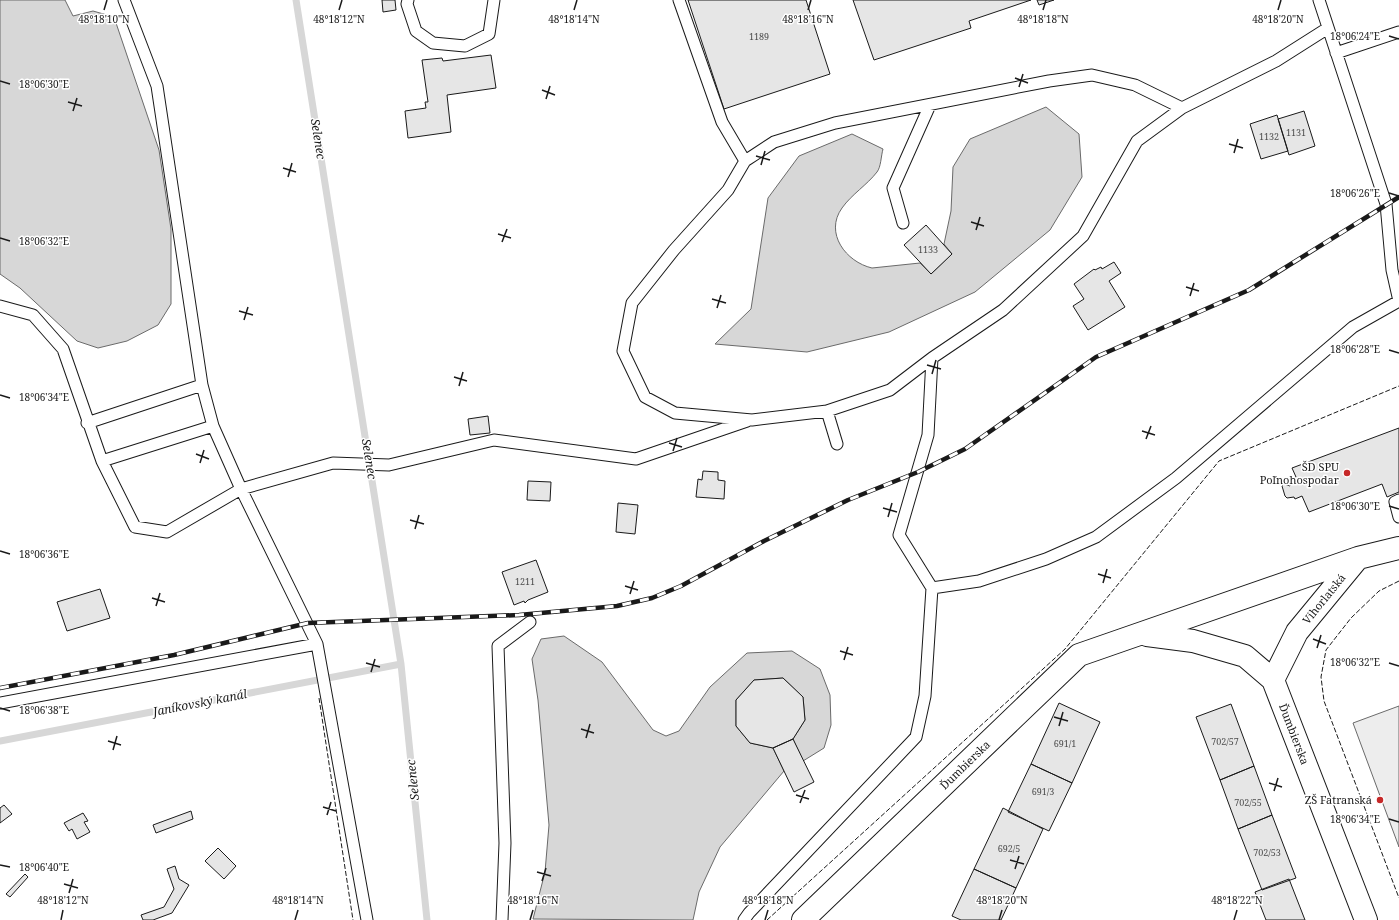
<svg xmlns="http://www.w3.org/2000/svg" width="1399" height="920" font-family="'Noto Serif',serif">
  <style>
    .built { fill: #ededed; stroke: #6a6a6a }
    .water { fill: #d7d7d7; stroke: #6a6a6a }
    .lines { fill: none; stroke-linecap: round; stroke-linejoin: round }
    .stream { stroke: #d7d7d7; stroke-width: 7 }
    .building { fill: #e6e6e6; stroke: #1a1a1a }
    .lane-casing { stroke: #1a1a1a; stroke-width: 13 }
    .street-casing { stroke: #1a1a1a; stroke-width: 24 }
    .lane { stroke: #fff; stroke-width: 11 }
    .street { stroke: #fff; stroke-width: 22 }
    .rail-casing { stroke: #1a1a1a; stroke-width: 4.5 }
    .rail { stroke: #fff; stroke-width: 3; stroke-dasharray: 9; stroke-linecap: butt }
    .fence { stroke: #1a1a1a; stroke-width: 1; stroke-dasharray: 5 2; stroke-linecap: butt }
    .ticks { fill: none; stroke: #1a1a1a; stroke-width: 1.5 }
    .poi-dot { fill: #c62828; stroke: #fff; stroke-width: 1.5 }
    .labels { text-anchor: middle; stroke-width: 3; stroke-linejoin: round; paint-order: stroke }
    .number-label { font-size: 9px; fill: #4d4d4d }
    .poi-label { font-size: 11px; fill: #1a1a1a; stroke: #fff; text-anchor: end }
    .street-label { font-size: 11px; fill: #1a1a1a; stroke: #fff }
    .water-label { font-size: 12px; font-style: italic; fill: #1a1a1a; stroke: #fff }
    .ticks-label { font-size: 10px; text-anchor: middle; fill: #1a1a1a; stroke: #fff; stroke-width: 3; stroke-linejoin: round; paint-order: stroke }
  </style>
  <rect width="100%" height="100%" fill="#fff"/>
  <path class="built" d="M1399,706V847L1353,723Z"/>
  <path class="water" d="M0,0H65L73,16L93,11L114,17L159,150L171,229V304L158,325L127,341L98,348L77,341L20,288L0,274Z
    M1046,107L1079,134L1082,177L1050,230L975,292L889,332L807,352L715,344L751,309L768,198L799,156L852,134L883,149C881,156 881,167 877,172C867,185 852,194 842,208C824,233 846,262 872,268L920,263L931,274L952,254L944,244L951,211L953,167L970,139Z
    M564,636L602,662L653,730L666,736L679,731L710,687L747,653L792,651L820,669L830,695L831,725L824,748L803,761L793,739L805,720L803,697L783,678L754,680L736,700V726L750,743L773,748L784,771L720,847L699,892L693,920L533,919L545,872L549,825L538,700L532,659L541,639Z"/>
  <g class="lines">
    <path class="stream" d="M296,0L401,664L427,920
      M0,741L401,664"/>
  </g>
  <path class="building" d="M382,0H395L396,10L383,12Z
    M688,0H806L830,74L724,109Z
    M853,0H1031L969,21L971,28L874,60Z
    M1037,0H1054L1039,5Z
    M491,55L496,88L447,95L451,132L408,138L405,111L426,108L425,102H428L422,60L442,58L443,61Z
    M1304,111L1315,146L1289,155L1278,119Z
    M1277,115L1288,151L1261,159L1250,124Z
    M926,225L952,254L931,274L904,245Z
    M1114,262L1121,273L1109,281L1125,307L1088,330L1073,306L1084,299L1074,284L1094,269L1095,270L1101,267L1102,269Z
    M488,416L490,433L470,435L468,419Z
    M1399,428V492L1387,497L1382,484L1309,512L1302,496L1295,499L1294,497L1287,498L1285,496L1282,486L1284,484L1290,486L1288,480L1296,477L1292,468Z
    M703,471L718,472V480L725,481L724,499L696,497L698,479L702,480Z
    M528,481L551,482L550,501L527,500Z
    M618,503L638,505L635,534L616,532Z
    M536,560L548,592L528,600L525,603L524,601L514,605L502,572Z
    M100,589L110,618L67,631L57,602Z
    M783,678L803,697L805,720L793,739L773,748L750,743L736,726V700L754,680Z
    M1059,703L1100,722L1072,783L1031,764Z
    M1231,704L1254,766L1220,780L1196,717Z
    M793,739L814,782L794,792L773,748Z
    M1031,764L1072,783L1049,831L1008,812Z
    M1254,766L1272,815L1238,829L1220,780Z
    M4,805L12,814L0,823V808Z
    M1003,808L1043,829L1016,888L974,869Z
    M191,811L193,819L156,833L153,825Z
    M83,813L88,821L84,822L90,832L77,839L72,829L69,831L64,823Z
    M1272,815L1296,878L1262,890L1238,829Z
    M218,848L236,866L224,879L205,861Z
    M175,866L179,879L189,885L172,913L153,920H143L141,915L164,907L174,889L167,869Z
    M974,869L1016,888L1001,920H961L952,916Z
    M25,874L28,877L10,897L6,894Z
    M1289,879L1305,920H1266L1255,892Z"/>
  <g class="lines">
    <g class="lane-casing">
      <path id="lane" d="M124,0L157,86L202,385L213,426L241,489L317,644L367,920
        M408,0L407,4L416,31L433,43L465,46L489,34L494,0
        M679,0L722,122L745,161
        M1319,0L1386,204L1392,270L1399,301
        M1336,53L1399,32
        M1182,108L1137,141L1083,236L1003,310L932,358L890,390L827,411L752,420L675,413L645,397L623,351L632,303L674,250L728,190L745,161L774,142L835,123L1049,81L1092,75L1135,85L1182,108L1276,61L1328,28
        M903,223L893,188L930,105
        M0,306L33,315L63,349L102,461L135,527L167,532L241,489L333,463L389,465L494,440L636,459L747,421
        M827,411L837,444
        M87,423L202,385
        M102,461L213,426
        M1399,500L1395,502L1399,517
        M932,588L979,581L1046,559L1096,537L1176,478L1353,327L1399,301
        M0,703L317,644
        M502,920L505,843L498,646L530,622
        M744,920L749,913L916,737L925,696L932,588L899,535L928,435L932,358"/>
    </g>
    <g class="street-casing">
      <path id="street" d="M1147,635L1193,641L1245,656L1273,680L1366,920
        M1273,680L1297,632L1358,558L1399,548
        M803,920L1079,655L1358,558"/>
    </g>
    <use href="#lane" class="lane"/>
    <use href="#street" class="street"/>
    <g class="rail-casing">
      <path id="rail" d="M0,688L174,655L308,623L519,615L617,606L652,598L681,586L764,541L848,500L918,472L965,449L1096,357L1249,290L1399,197"/>
    </g>
    <use href="#rail" class="rail"/>
    <path class="fence" d="M1399,581L1379,591L1351,618L1326,650L1321,677L1324,701L1399,898
      M319,698L353,920
      M767,920L1065,649L1219,461L1399,386"/>
  </g>
  <path class="ticks" d="M104,10L107,0M339,10L342,0M574,10L577,0M808,10L811,0M1043,10L1046,0M1278,10L1281,0M1389,36L1399,39M1015,78L1028,83M0,81L10,84M1019,87L1023,74M542,90L555,95M546,99L550,86M68,102L82,106M73,111L77,98M1229,144L1243,148M1234,153L1238,139M756,156L770,160M761,165L765,151M283,168L296,172M288,177L292,163M1389,193L1399,196M971,222L984,226M976,230L980,217M498,234L511,238M0,238L10,241M502,242L507,229M1186,287L1199,291M1190,296L1194,283M712,299L726,303M717,308L721,295M239,311L253,315M244,320L248,307M1389,350L1399,353M927,365L941,369M932,374L936,360M454,377L467,381M459,386L463,372M0,395L10,398M1142,431L1155,435M1146,439L1151,426M669,443L682,447M673,451L677,438M196,454L209,459M200,463L204,450M1389,506L1399,509M883,508L897,512M888,517L892,503M410,520L424,524M415,529L419,515M0,551L10,554M1098,574L1111,578M1103,583L1107,569M625,586L638,590M630,594L634,581M152,598L165,602M156,606L160,593M1313,639L1326,644M1317,648L1321,635M840,651L853,655M844,660L848,647M366,663L380,667M1389,663L1399,666M371,672L375,659M0,708L10,711M1054,717L1068,721M1059,726L1063,712M581,729L594,733M586,738L590,724M108,741L121,745M113,750L117,736M1269,783L1282,787M1274,791L1278,778M796,795L809,799M800,803L805,790M323,807L336,811M327,815L331,802M1389,819L1399,822M1010,860L1024,864M0,865L10,867M1015,869L1019,856M537,872L551,876M542,881L546,868M64,884L78,888M69,893L73,879M61,920L63,910M295,920L298,910M530,920L533,910M765,920L768,910M999,920L1002,910M1234,920L1237,910"/>
  <g class="poi-dot">
    <circle cx="1347" cy="473" r="4"/>
    <circle cx="1380" cy="800" r="4"/>
  </g>
  <g class="labels">
    <g class="number-label">
      <text x="759" y="40">1189</text>
      <text x="1296" y="136">1131</text>
      <text x="1269" y="140">1132</text>
      <text x="928" y="253">1133</text>
      <text x="525" y="585">1211</text>
      <text x="1225" y="745">702/57</text>
      <text x="1065" y="747">691/1</text>
      <text x="1043" y="795">691/3</text>
      <text x="1248" y="806">702/55</text>
      <text x="1009" y="852">692/5</text>
      <text x="1267" y="856">702/53</text>
    </g>
    <g class="poi-label">
      <text x="1339" y="471">ŠD SPU<tspan x="1339" dy="13">Poľnohospodar</tspan></text>
      <text x="1372" y="804">ZŠ Fatranská</text>
    </g>
    <g class="street-label">
      <text transform="translate(1324 599) rotate(-51)" y="4">Vihorlatská</text>
      <text transform="translate(1294 734) rotate(69)" y="4">Ďumbierska</text>
      <text transform="translate(965 765) rotate(-44)" y="4">Ďumbierska</text>
    </g>
    <g class="water-label">
      <text transform="translate(318 139) rotate(81)" y="4">Selenec</text>
      <text transform="translate(369 459) rotate(81)" y="4">Selenec</text>
      <text transform="translate(200 703) rotate(-11)" y="4">Janíkovský kanál</text>
      <text transform="translate(413 780) rotate(-96)" y="4">Selenec</text>
    </g>
  </g>
  <g class="ticks-label">
    <text x="104" y="23">48°18'10"N</text>
    <text x="339" y="23">48°18'12"N</text>
    <text x="574" y="23">48°18'14"N</text>
    <text x="808" y="23">48°18'16"N</text>
    <text x="1043" y="23">48°18'18"N</text>
    <text x="1278" y="23">48°18'20"N</text>
    <text x="1355" y="40">18°06'24"E</text>
    <text x="44" y="88">18°06'30"E</text>
    <text x="1355" y="197">18°06'26"E</text>
    <text x="44" y="245">18°06'32"E</text>
    <text x="1355" y="353">18°06'28"E</text>
    <text x="44" y="401">18°06'34"E</text>
    <text x="1355" y="510">18°06'30"E</text>
    <text x="44" y="558">18°06'36"E</text>
    <text x="1355" y="666">18°06'32"E</text>
    <text x="44" y="714">18°06'38"E</text>
    <text x="1355" y="823">18°06'34"E</text>
    <text x="44" y="871">18°06'40"E</text>
    <text x="63" y="904">48°18'12"N</text>
    <text x="298" y="904">48°18'14"N</text>
    <text x="533" y="904">48°18'16"N</text>
    <text x="768" y="904">48°18'18"N</text>
    <text x="1002" y="904">48°18'20"N</text>
    <text x="1237" y="904">48°18'22"N</text>
  </g>
</svg>
